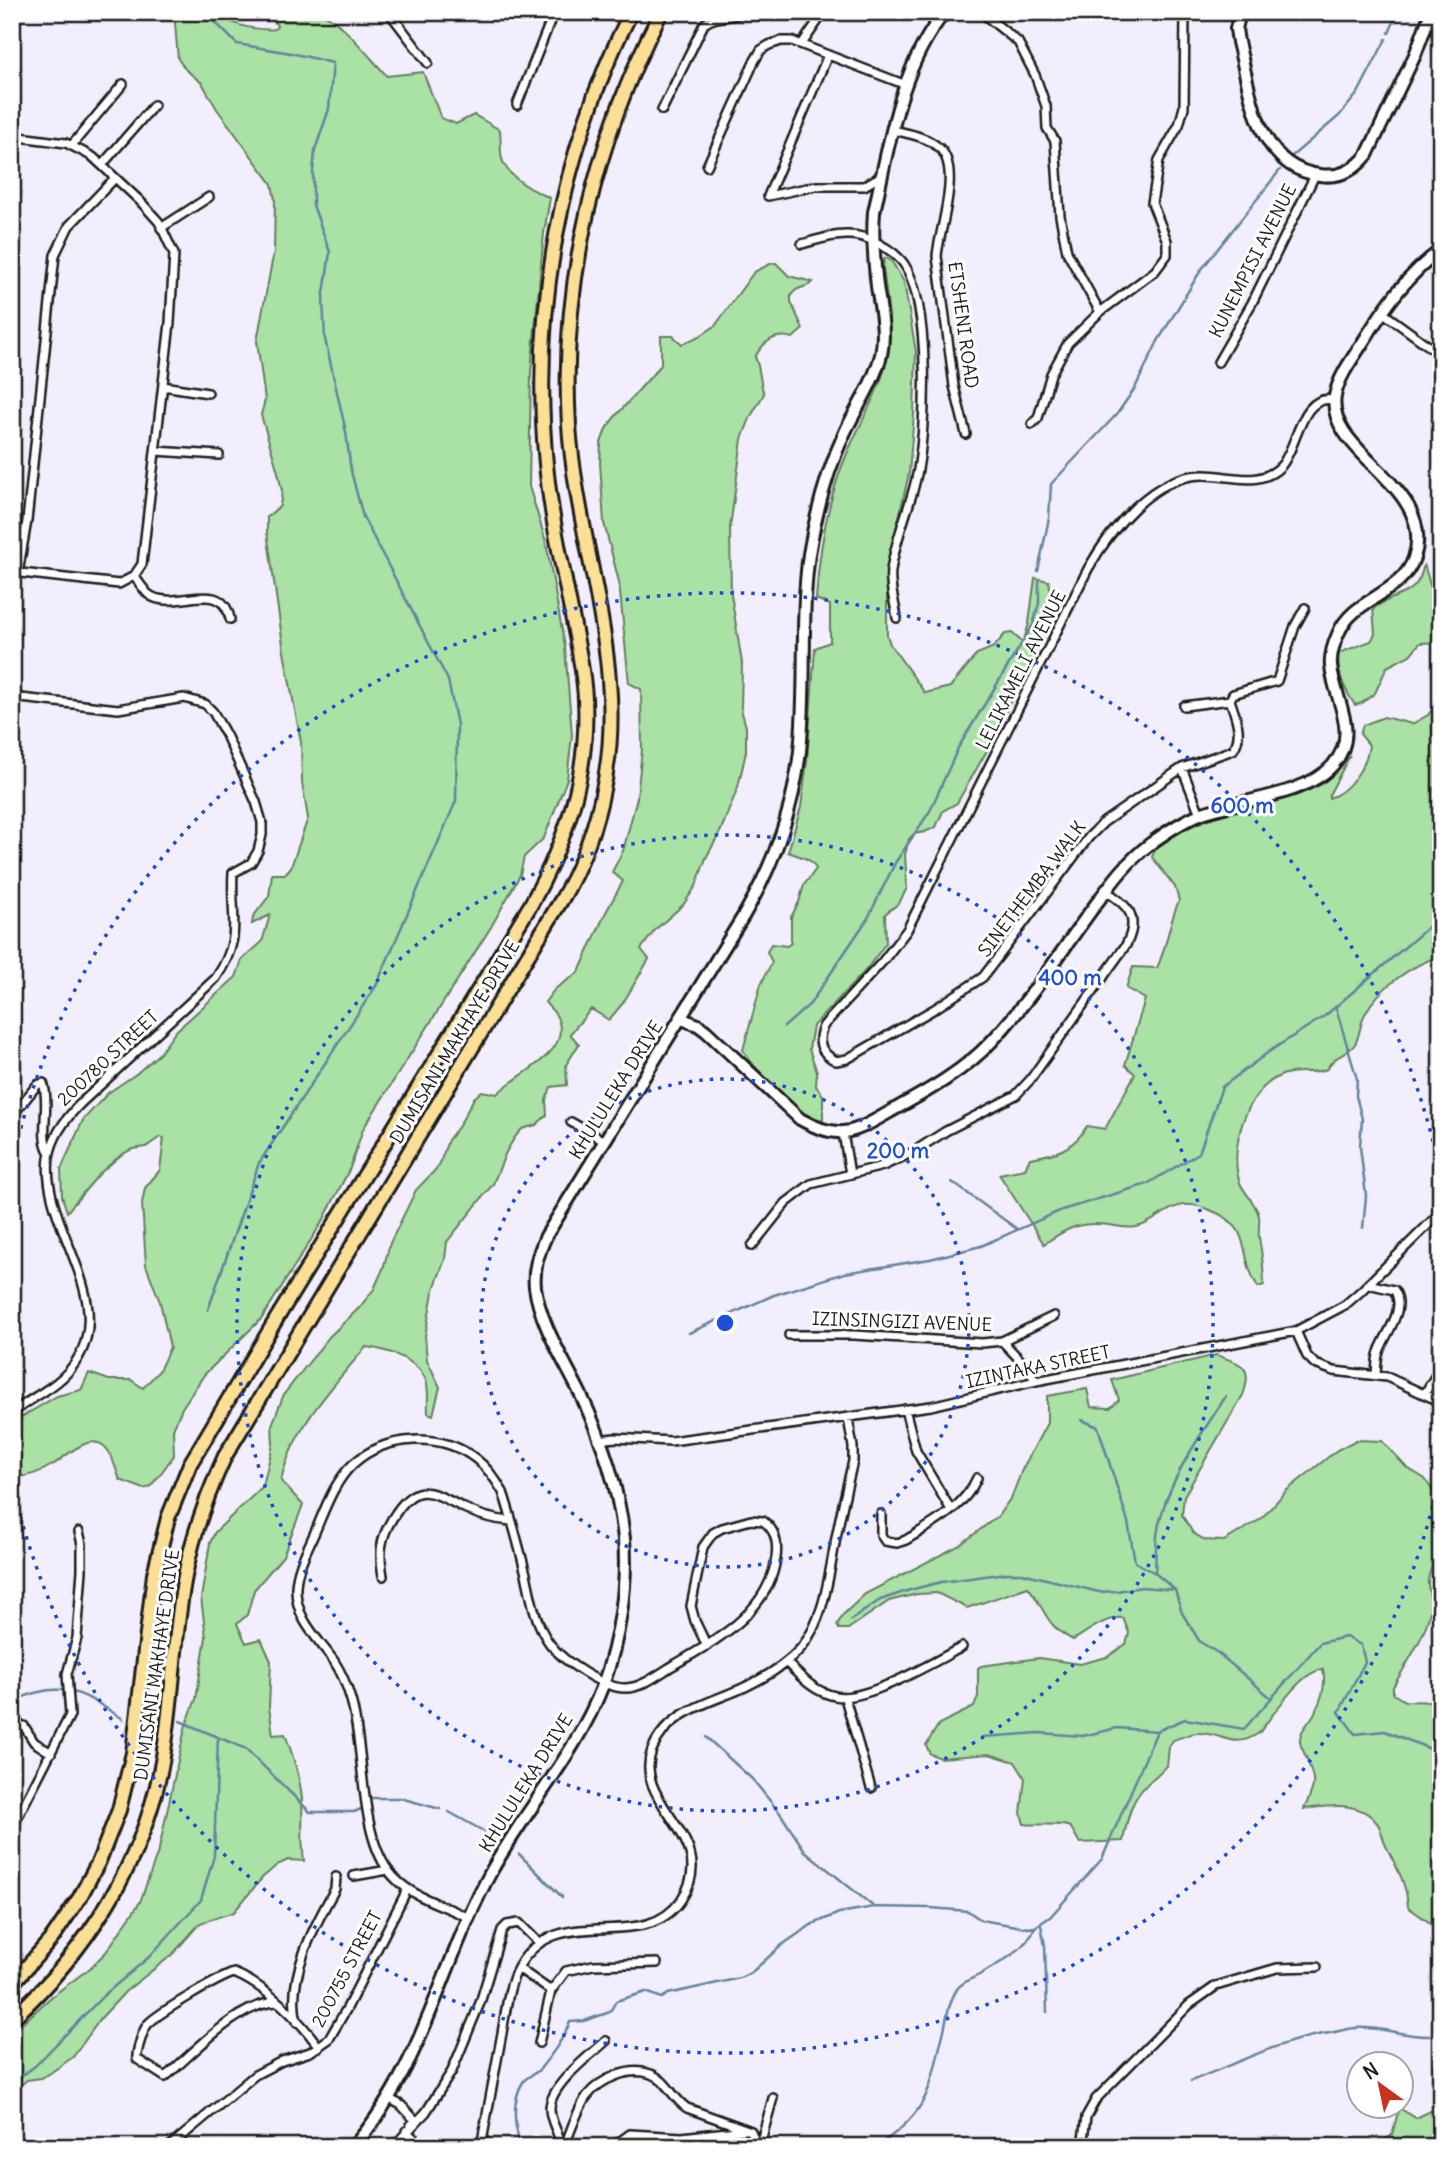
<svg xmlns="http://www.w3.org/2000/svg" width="1453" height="2159" font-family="Delius,sans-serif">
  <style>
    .green { fill: #aae1a5; stroke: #637e60; stroke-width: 2 }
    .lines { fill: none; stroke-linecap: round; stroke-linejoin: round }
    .stream { stroke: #62849c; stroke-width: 2.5 }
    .street-casing { stroke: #1c1c1c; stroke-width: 12 }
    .secondary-casing { stroke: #1c1c1c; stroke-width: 16 }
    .primary-casing { stroke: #1c1c1c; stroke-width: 18 }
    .street { stroke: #fff; stroke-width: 7 }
    .secondary { stroke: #fff; stroke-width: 10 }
    .primary { stroke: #fbdf96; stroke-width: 12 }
    .ring { fill: none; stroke: #1d4ed8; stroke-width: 3.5; stroke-dasharray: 3.5 7 }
    .labels { text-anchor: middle; stroke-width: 6; stroke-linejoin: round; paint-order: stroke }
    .street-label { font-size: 18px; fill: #1c1c1c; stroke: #fff }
    .centre { fill: #1d4ed8; stroke: #fff; stroke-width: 3.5 }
    .ring-label { font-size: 21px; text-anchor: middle; font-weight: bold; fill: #1d4ed8; stroke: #fff; stroke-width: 6; stroke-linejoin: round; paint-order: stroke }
  </style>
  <rect width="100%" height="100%" fill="#f3eefd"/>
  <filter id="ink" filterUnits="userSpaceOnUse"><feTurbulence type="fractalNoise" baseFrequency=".0143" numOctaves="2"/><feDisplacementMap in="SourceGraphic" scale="14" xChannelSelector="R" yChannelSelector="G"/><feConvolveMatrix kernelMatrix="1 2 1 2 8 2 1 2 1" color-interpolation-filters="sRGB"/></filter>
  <g filter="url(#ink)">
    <path class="green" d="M174,12C185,12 208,9 218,12C223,14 227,19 232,22C241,27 265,31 275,29L277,26L269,12H319C340,19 370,58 387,76L423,72L441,118L456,124L474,115L500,130C501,140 500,151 502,159C507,178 534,191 550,198L544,233L531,371L529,486L546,542L565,647L572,735L567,779L544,838L524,857L520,875L491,927L363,1129L350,1168L324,1219L262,1318L204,1375L182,1408L173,1429L174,1455L159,1476L150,1487L144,1489L120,1480C116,1470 113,1457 107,1449C91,1430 67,1456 54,1464C41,1472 27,1478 12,1477V1424L15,1421L57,1396L81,1390L89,1373L109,1380H131L143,1388L159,1371L170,1347L160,1302L146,1265L142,1203L145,1188L160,1170L164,1138L160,1137L146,1147L132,1149L121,1155L100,1173L67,1212L62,1196L61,1169L83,1120L108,1093L136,1074L160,1053L176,1031L236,977L242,960L262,942L270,915L252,924L253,917L269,896L272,874H285L291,867L308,818L302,783L301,742L284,652L267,532V517L280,506L282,491L278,472L261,415L265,400L257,341L274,251L275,200L272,184L217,109L202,83L186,70L178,59Z
      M887,258L892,262L904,282L916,352L914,414L909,473L887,571V635L890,644L925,693L950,687L977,654L994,647L1005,634L1012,633L1021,641L1024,640L1029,623L1035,578L1049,581L1052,598L1037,646L989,747L957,803L943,811L936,827L925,832L914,834L909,839L905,855L907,888L899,903L885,914L886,943L865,971L813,1026L809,1049L817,1072L816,1086L823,1095V1120L819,1121C796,1114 756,1071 743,1050L761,984L772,962L767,952L771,944L787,946L791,943V917L799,902L804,885L816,869C813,858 798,856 788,852L801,807L807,762L815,648L830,642V605L816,599C819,551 827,501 846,456C858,427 876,398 885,368C895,336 886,298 883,266L884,259Z
      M772,263H776L789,276L813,282C806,289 795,286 791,296V302L803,329L793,338C775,333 764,341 755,357C761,370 759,381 764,394L751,416L742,439L730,528L731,594L742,663L741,709L746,727V752L738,787L721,830L706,858L696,886L683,905L656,929L641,949L649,959L623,1003L609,1020L591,1009L570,1034L579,1044L566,1065L567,1085L551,1087L546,1100L547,1115L536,1125L522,1129L515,1137L506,1152L493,1184L447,1242L445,1259L433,1292L425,1336L427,1360L440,1387L433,1415L428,1413C427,1403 430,1388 425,1378C416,1359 385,1349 366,1347C333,1386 291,1431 281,1481L303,1505L283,1556L254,1590L247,1615L237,1624L246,1643L261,1639L271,1661L269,1707L273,1735L285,1734C293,1755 300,1776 302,1799C303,1820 301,1839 304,1861L288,1860L277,1865L262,1878L234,1912L200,1923L172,1955L126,1991L101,2018L73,2057L49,2074L41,2078L27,2080L12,2092V2033L51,1997L90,1968L106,1952L140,1902L159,1849L185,1728L196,1699L206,1637L201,1598L210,1543L215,1532L263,1486L273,1444L272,1425L284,1394L329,1337L359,1308L374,1289L383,1269L390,1243L416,1190L439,1166L448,1140L459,1126L474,1098L482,1091L497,1094C515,1074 576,1053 556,1015C553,1010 548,1007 545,1002L555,989L579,972L605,914L623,881L612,872L623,851L637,798L642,749L641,689L629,683L619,582L604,523L600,463L601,443L606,429L614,418L661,365V336H673L682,344L700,336L715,326L754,272Z
      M1424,564L1431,588L1434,593H1441V642L1420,643L1410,655L1387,667L1375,693L1362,703L1355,705C1344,689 1336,672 1339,653L1371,641L1375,634L1373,609C1397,590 1417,600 1424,564Z
      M1441,699V956C1413,964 1378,988 1365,1014C1360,1023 1360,1036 1355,1044C1347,1056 1334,1054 1327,1069C1312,1075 1295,1069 1280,1076C1246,1090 1228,1150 1240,1183C1245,1194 1256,1203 1259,1216C1260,1222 1258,1230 1259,1237C1262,1255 1264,1266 1264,1285L1258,1287C1237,1254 1255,1227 1210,1210C1199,1206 1190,1203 1179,1206C1163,1210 1151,1225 1136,1227C1127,1229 1118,1226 1109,1225C1080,1221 1067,1228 1044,1244L999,1174L1025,1169L1030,1158C1056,1154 1073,1150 1087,1126L1105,1129L1135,1074L1125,1065L1145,999L1126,988L1133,967L1157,968C1167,946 1169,922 1179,901L1175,887L1152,857C1159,823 1285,799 1318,786C1332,780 1337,764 1349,757L1329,795V798C1349,792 1367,765 1369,745L1360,734L1363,725L1384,717L1412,724L1428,715Z
      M1216,1355C1241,1364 1254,1365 1243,1395L1184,1496L1182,1515L1193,1533L1205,1540L1224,1541L1261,1519L1286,1491L1337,1450L1356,1440L1382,1441L1406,1467L1425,1479L1435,1494L1441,1497V1553C1434,1559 1428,1574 1428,1583C1428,1591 1432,1598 1431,1605C1428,1634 1407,1662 1393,1687V1694L1405,1701L1441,1702V1931L1408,1907C1407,1884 1396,1866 1386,1846C1383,1840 1382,1832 1379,1826C1363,1799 1329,1806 1304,1809C1316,1784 1316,1782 1306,1757C1304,1752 1300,1746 1300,1741C1299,1730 1311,1722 1315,1712C1322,1699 1326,1684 1323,1670C1302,1669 1272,1717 1259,1733C1234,1750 1225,1734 1200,1733C1192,1732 1181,1738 1173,1740L1169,1747L1167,1766C1135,1794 1131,1799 1123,1841L1080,1843C1077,1839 1074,1832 1071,1828C1065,1822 1036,1826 1024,1824L1021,1813L1025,1778L1015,1762L989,1754L941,1758L930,1754L926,1745L939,1724L974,1707L978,1696V1668L981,1666L1039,1658L1080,1664L1107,1657L1126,1644L1129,1633L1123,1618C1107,1616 1087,1632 1073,1640C1044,1625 1046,1609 1028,1587L967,1608L937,1593L917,1594L889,1601L848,1629H839L837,1625L843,1615L865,1594L960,1545L998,1516L1012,1496L1022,1470L1047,1423V1396L1087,1389L1091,1407L1110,1408L1119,1400L1112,1380Z
      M1441,2106V2147H1375L1392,2135L1399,2108L1416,2118Z"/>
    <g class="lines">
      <path class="stream" d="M205,12L237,44L291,53L333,63L329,109L315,150L313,173V205L330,252L323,300L325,339L346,432L351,471L363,517L448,680L457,725L456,801L376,986L259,1163L208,1310
        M1389,33L1398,12
        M1291,157L1339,116L1358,93L1386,39
        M1038,571L1049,518L1051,484L1117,414L1135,388L1158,341L1201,270L1280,170
        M1336,1008L1357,1079L1356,1096L1362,1119L1360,1146L1366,1196L1363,1228
        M784,1027L810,1004L868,918L895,863L930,811L958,748L1033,625L1039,603V581
        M952,1182L1017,1229
        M689,1333L774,1295L845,1273L930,1259L981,1246L1062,1210L1147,1184L1199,1153L1222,1087L1270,1051L1326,1015L1441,916
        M1082,1420L1098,1427L1128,1522L1135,1562L1155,1573L1175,1590L1182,1613L1200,1642L1218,1653L1270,1697
        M1155,1573C1156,1557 1155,1540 1159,1524C1170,1476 1200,1437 1226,1396
        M851,1620L880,1600L910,1590L941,1582L1007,1573H1022L1099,1592L1117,1591L1142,1587L1175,1590
        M12,1700C22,1698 30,1694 39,1692C73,1683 96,1702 123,1719
        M180,1721L246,1749L310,1812H354L361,1809
        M706,1737L753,1780L780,1813L805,1851L874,1907
        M982,1737L1039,1733L1083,1736L1117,1728L1156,1731
        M371,1798H400L440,1809
        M449,1812L496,1838
        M519,1854L562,1897
        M1041,1925L1045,1946L1047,2012
        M1191,2081C1235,2064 1277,2042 1323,2034C1334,2033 1344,2029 1355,2028C1385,2026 1411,2040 1441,2035
        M12,2083L35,2066L103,1996L149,1957L201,1900L214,1856L218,1737
        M521,2147C514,2127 511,2101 523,2082C526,2077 535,2074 540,2069C552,2054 563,2040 570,2022L584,2021L610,2012L616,2001L646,1992L662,1998L668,1994L740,1978L752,1972L782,1945L811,1925L839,1913L874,1907L931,1908L968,1911L981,1920L1028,1928L1035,1927L1050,1917L1102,1859L1157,1731L1185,1719L1244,1729L1320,1643L1346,1637L1361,1645L1365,1662L1339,1712L1355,1734L1385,1731L1433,1750L1441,1760
        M876,2147C931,2111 929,2089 944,2030C947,2016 949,2002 957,1989C962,1982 971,1979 979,1975C999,1964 1027,1949 1035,1927"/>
      <g class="street-casing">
        <path id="street" d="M389,12L428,63
          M981,12L1018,42L1035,75L1046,106L1047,128L1055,141L1060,216L1067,252L1100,312
          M802,44L824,12
          M828,55L768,196L816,186H864L881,176
          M517,105L554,12
          M662,110L704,24C717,14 731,19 745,12
          M893,130C909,134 925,136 938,147C963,166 939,230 937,256L954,386L966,434
          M12,136L66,143L93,157L140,201L159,222L174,254L170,323L142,564L134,576L119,584L12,572
          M72,145L123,84
          M102,165L154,105
          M707,166L754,62L761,50L769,45L781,41H792L906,85
          M161,228L209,197
          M802,244C817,240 833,234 849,235C867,235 893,249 904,264C931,304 927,432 916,479C909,510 895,539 891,571C889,586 895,603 897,618
          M1382,312L1441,355
          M1218,362L1252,303L1315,175
          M163,386L208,393
          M1438,398L1441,402
          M1032,424L1038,418L1051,374L1068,343L1100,312L1155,271L1167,255V241L1152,203L1159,160L1179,125L1184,107L1185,12
          M156,451L219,455
          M1440,520H1441
          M18,573L27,521L55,255L69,226L115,178
          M134,576C138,581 143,589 148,594C173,614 222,575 230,619
          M12,697L118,709L184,698L205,704L213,712L226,735L256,802L262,822V835L258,851L251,863L233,873C230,918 244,936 216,978L81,1103C66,1118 52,1136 49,1158C40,1225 119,1299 75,1363C60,1386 33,1396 12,1413
          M1230,700C1235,715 1244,735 1233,750L1182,768L1104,822L1089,837L983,977L936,1008L847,1059L836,1061C820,1053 816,1040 824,1025L883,961L907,930L1088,569C1110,530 1154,474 1204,475C1230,475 1260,488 1281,466C1298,447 1300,393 1334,400
          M1230,700L1233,694L1277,681L1295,626L1305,608
          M1184,706L1230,700
          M1182,768L1200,814
          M12,1116L37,1085L43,1083C51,1104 38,1137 50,1153
          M571,1122L604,1141
          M843,1133L850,1174
          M752,1246L786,1203L811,1184L883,1166L913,1152L946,1131L1016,1095L1030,1080L1126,945C1140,917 1129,906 1106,891
          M1368,1284L1394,1290C1407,1309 1385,1334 1379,1352C1376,1359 1377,1367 1376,1374
          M1296,1331L1307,1356L1315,1364L1334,1371L1387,1377L1441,1402
          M789,1335H854L982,1343L1002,1341L1024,1364L1036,1381
          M1002,1341L1054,1316
          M1425,1393L1439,1370
          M905,1409L916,1451L951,1510
          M598,1440L615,1438L671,1441L931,1406L1036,1381L1296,1331L1345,1305L1361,1291L1441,1212
          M881,1514V1535L885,1541L897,1543L906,1540C932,1524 964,1508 977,1478
          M383,1576C379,1553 380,1539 392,1519C416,1479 430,1491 464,1508C478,1515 495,1520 511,1521
          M787,1663C801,1677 814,1692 835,1696C865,1703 934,1662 962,1647
          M845,1698L871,1788
          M12,1725L24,1726L34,1742L51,1753
          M12,1828L70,1715L67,1674L77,1638L82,1570V1544L79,1532
          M354,1876L388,1870
          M469,1918C441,1903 407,1897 388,1870C359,1831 365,1748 351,1700C347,1686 342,1673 334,1661C317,1637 295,1619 296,1587C297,1568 307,1550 315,1532C325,1509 334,1482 353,1464C386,1434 441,1432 476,1459C488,1468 496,1480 503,1492C512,1519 519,1547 526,1574C531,1597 535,1624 550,1644C563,1661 604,1689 626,1688C642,1688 660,1673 674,1665C716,1640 769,1613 776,1558C778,1543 776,1530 763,1521L751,1520L722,1528L713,1533L703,1547L691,1606L695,1621L707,1646
          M518,1968L551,1991
          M277,2002C238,2003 195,2052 165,2077L137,2059C136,2053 143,2029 148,2024C158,2013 220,1977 234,1973C266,1986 299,2019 319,2047
          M297,2022C286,1978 314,1926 335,1889L336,1877
          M539,2043L551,1991L566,1971L593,1965L657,1963
          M390,2099L401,2105L415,2120L411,2125
          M406,2131L416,2140V2147
          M757,2146L761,2141L773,2098
          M169,2147L255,2075L282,2061L310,2052L329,2039L347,2008L407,1890
          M393,2147L426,2112L452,2071L480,2003L502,1930L507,1925L519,1923L539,1943
          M481,2147C488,2109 495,2071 502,2033C506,2011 508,1985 519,1966C558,1899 643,1956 681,1900C723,1838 631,1805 652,1750C668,1710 711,1703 745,1687C766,1677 786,1665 801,1648C825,1619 829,1573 836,1538C841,1512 847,1486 853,1461V1447L848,1418
          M561,2147C560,2134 550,2122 550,2109C549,2086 590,2055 606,2041
          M564,2147C571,2131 577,2110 587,2096C600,2079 630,2066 651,2074C667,2080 673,2099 687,2108L751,2131L757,2146
          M612,2147L630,2134L682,2137L745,2130
          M1082,2147L1086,2117L1096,2099L1189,2005L1216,1986L1277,1968L1317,1967"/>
      </g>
      <g class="secondary-casing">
        <path id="secondary" d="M1240,12L1236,29L1238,42C1251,92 1256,168 1320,175C1340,178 1355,170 1367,155L1415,55L1431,12
          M682,1019L698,1025L706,1031L800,1119C842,1143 856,1131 895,1109C928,1091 965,1070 991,1042C1028,1003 1058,956 1090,912C1108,888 1125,863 1150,844C1165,833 1183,821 1200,814C1240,799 1304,797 1333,765C1361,732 1334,700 1331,666C1330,656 1334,643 1338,634C1353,597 1401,596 1414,558C1438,486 1325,453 1335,396C1339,375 1354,357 1365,339C1386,305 1408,274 1441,250
          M353,2147C423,2068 442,1961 492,1870C527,1807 577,1753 603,1685C619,1640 628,1586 624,1539C619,1489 602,1439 580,1393C564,1360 540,1324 535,1287C533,1268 539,1252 546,1236L744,915C774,864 793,811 800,751C807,685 800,619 809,554C816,512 827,471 845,432C857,407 874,382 881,355C886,332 880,308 877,286C874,261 872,237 874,212C889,145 900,66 945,12"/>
      </g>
      <g class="primary-casing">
        <path id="primary" d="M12,1984L53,1937L80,1897L99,1861L119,1810L133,1753L154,1574L168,1518L190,1464L277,1318L530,906C566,841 589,774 585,699C584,673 578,647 573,621C563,569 551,517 546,464C531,310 561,151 631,12
          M12,2019C87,1950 144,1863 162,1762C174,1699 173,1634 186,1571C194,1531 208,1493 225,1456L562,899C597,838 614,767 610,696C606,605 575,517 569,425C560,282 596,139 661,12"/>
      </g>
      <use href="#street" class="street"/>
      <use href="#secondary" class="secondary"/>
      <use href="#primary" class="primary"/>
    </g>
  </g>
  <g class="ring">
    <circle cx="725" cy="1323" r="244"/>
    <circle cx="725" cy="1323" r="488"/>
    <path d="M1440 1475A731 731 0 0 1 13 1487M13 1159A731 731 0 0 1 1440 1171"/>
  </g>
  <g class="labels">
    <g class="street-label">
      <text transform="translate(1253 261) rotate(-63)" y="6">KUNEMPISI AVENUE</text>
      <text transform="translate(963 325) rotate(82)" y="6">ETSHENI ROAD</text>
      <text transform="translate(1021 670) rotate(-63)" y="6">LELIKAMELI AVENUE</text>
      <text transform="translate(1032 889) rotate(-53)" y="6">SINETHEMBA WALK</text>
      <text transform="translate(455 1042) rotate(-59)" y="6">DUMISANI MAKHAYE DRIVE</text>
      <text transform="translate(108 1058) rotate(-43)" y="6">200780 STREET</text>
      <text transform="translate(616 1090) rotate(-58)" y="6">KHULULEKA DRIVE</text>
      <text transform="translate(902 1322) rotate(2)" y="6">IZINSINGIZI AVENUE</text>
      <text transform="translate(1038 1367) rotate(-12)" y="6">IZINTAKA STREET</text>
      <text transform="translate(157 1665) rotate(-82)" y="6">DUMISANI MAKHAYE DRIVE</text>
      <text transform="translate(526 1783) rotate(-58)" y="6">KHULULEKA DRIVE</text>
      <text transform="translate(347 1969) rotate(-62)" y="6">200755 STREET</text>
    </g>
  </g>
  <circle cx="725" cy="1323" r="10" class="centre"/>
  <g class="ring-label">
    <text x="1242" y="813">600 m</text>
    <text x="1070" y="985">400 m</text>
    <text x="898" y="1158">200 m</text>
  </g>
  <rect width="1453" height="2159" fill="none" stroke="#fff" stroke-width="42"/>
  <rect x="21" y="21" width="1411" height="2117" fill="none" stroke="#1c1c1c" stroke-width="2.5" filter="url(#ink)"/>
  <g transform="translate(1380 2085) rotate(327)"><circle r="33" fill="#ffffff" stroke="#a4a4a4" stroke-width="2"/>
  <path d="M0-5L12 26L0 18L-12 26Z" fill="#c8321e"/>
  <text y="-10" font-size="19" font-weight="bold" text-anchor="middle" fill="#1c1c1c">N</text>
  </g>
</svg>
